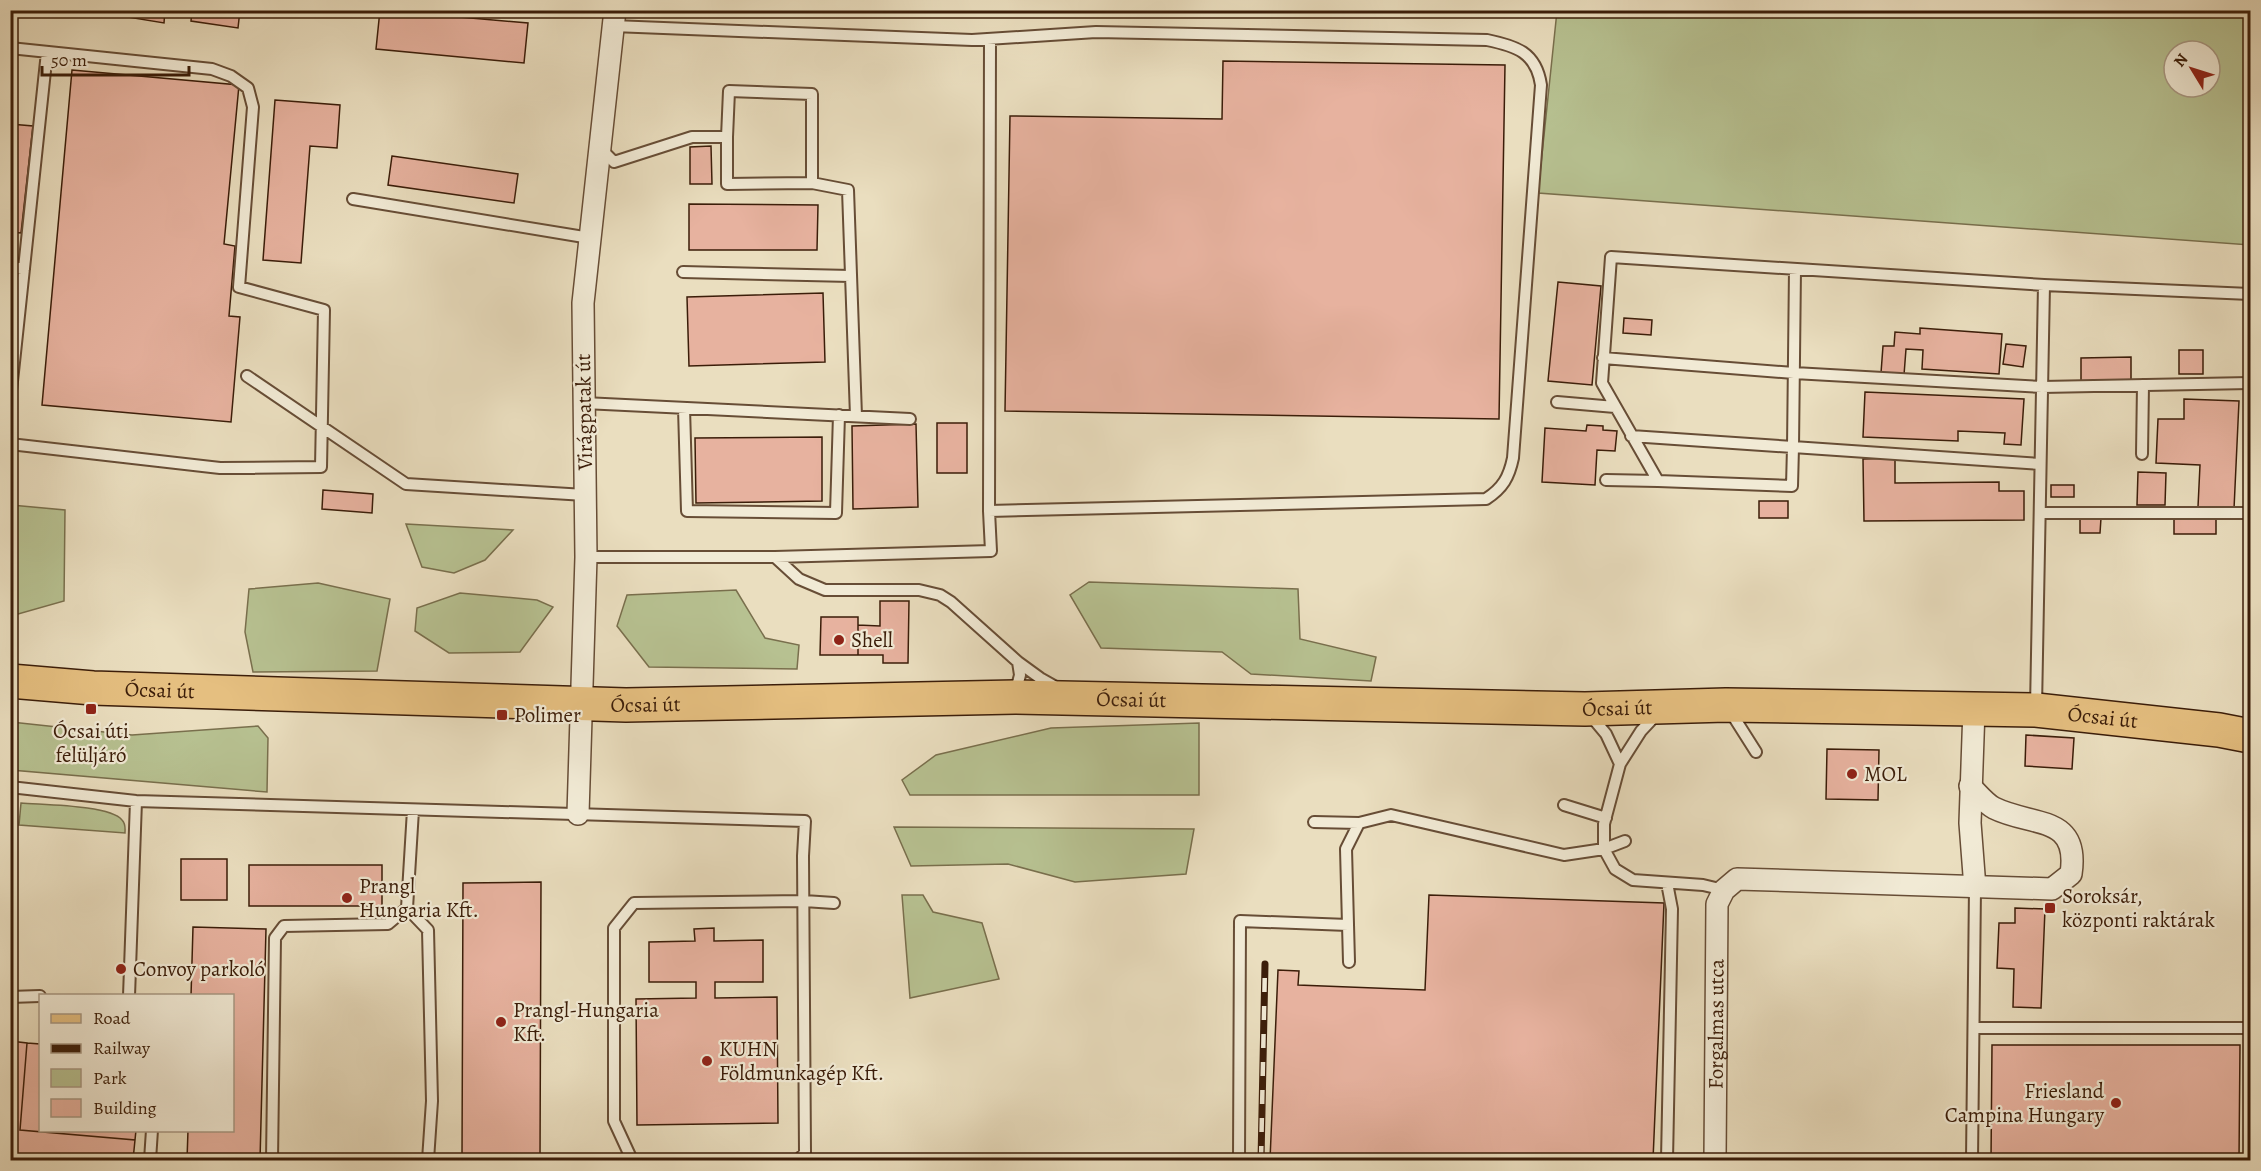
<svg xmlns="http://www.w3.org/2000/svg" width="2261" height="1171" font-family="Alegreya,serif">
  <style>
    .green { fill: #b7c191; stroke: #796f4d; stroke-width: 1.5; fill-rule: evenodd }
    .building { fill: #e7b29f; stroke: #3b1d09; stroke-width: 1.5 }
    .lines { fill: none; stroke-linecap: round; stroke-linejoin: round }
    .service-casing { stroke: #674d36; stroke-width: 14 }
    .minor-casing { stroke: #674d36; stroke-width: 24 }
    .primary-casing { stroke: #3b1d09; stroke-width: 36 }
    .service { stroke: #f1ead5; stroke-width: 10 }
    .minor { stroke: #f1ead5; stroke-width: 21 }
    .primary { stroke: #e5bf80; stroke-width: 33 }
    .rail-casing { stroke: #3b1d09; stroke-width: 7 }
    .rail { stroke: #f1ead5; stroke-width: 4.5; stroke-dasharray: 14; stroke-linecap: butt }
    .poi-dot { fill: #8f2418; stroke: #f1ead5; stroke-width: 2 }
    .labels { text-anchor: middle; stroke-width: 4.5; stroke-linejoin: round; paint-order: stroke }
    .street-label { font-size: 21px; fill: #3b1d09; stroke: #f1ead5 }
    .poi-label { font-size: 21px; fill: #3b1d09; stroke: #f1ead5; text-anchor: start }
  </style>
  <rect width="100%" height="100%" fill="#eadebf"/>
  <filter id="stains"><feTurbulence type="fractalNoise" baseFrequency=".00333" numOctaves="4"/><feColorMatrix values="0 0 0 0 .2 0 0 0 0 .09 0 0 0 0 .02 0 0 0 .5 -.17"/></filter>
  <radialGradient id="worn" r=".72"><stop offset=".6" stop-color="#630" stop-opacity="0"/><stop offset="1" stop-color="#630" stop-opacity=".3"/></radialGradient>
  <path class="green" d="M1557,11H2250V245L1538,193ZM2174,51H2210V87H2174Z
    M11,505L65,510L64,601L11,616Z
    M406,524L513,530L485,560L454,573L422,567Z
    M1089,582L1298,589L1300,639L1376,657L1371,681L1251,674L1222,652L1101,648L1070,595Z
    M318,583L390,599L377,671L253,672L245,632L249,589Z
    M736,590L765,638L799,645L797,669L649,667L617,626L627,595Z
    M460,593L537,600L553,607L520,652L449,653L415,631L417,608Z
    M11,722L132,735L258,726L268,738L267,792L11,770Z
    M1199,723V795H910L902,780L936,755L1051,728Z
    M21,803C42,805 110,805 122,820C126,824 125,828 125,833L19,825Z
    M894,827L1194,829L1186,874L1075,882L1008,864L911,866Z
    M902,895H923L933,912L982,923L999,979L910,998Z"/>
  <path class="building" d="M104,10H165L164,23L103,13Z
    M192,10H240L238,28L191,21Z
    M380,10L528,23L524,63L376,49Z
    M1223,61L1505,65L1499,419L1005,411L1010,116L1222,119Z
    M72,70L239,85L224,244L235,246L229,316L240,317L231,422L42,405Z
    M275,100L340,105L337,148L310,146L301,263L263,260Z
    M10,124L33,126L21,233L10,232Z
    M711,146L712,184H690V147Z
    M392,156L518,174L514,203L388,185Z
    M689,204L818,205L817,250H689Z
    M1558,282L1601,286L1592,385L1548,381Z
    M823,293L825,362L689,366L687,297Z
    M1624,318L1652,320L1651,335L1623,333Z
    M1920,328L2002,334L1999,374L1922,369L1923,350L1906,349L1904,375L1881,373L1883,346H1894L1895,332L1920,334Z
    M2006,344L2026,346L2023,367L2003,364Z
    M2179,350H2203V374H2179Z
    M2131,357V381H2081V358Z
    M1865,392L2024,399L2021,445L2004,444L2005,433L1958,431V441L1863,437Z
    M2184,399L2239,401L2234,509L2198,507L2200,465L2156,463L2158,419H2184Z
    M937,423H967V473H937Z
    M916,424L918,507L853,509L852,426Z
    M1587,425L1603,426V430L1617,431L1615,451L1597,450L1595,485L1542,482L1545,428L1586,431Z
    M822,437V501L696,503L695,438Z
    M1895,458V483L1999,482V491H2024V520L1864,521L1863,459Z
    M2138,472L2166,473L2165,505H2137Z
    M2051,485H2074V497H2051Z
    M323,490L373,494L372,513L322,509Z
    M1759,501H1788V518H1759Z
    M2080,518H2101L2100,533H2080Z
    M2174,519H2216V534H2174Z
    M880,601H909L908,663H883V655H858V625L880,626Z
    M821,617H858V655H820Z
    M2026,735L2074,738L2072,769L2025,766Z
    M1827,749L1879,750L1878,800L1826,799Z
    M181,859H227V900H181Z
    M249,865H382V906H249Z
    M541,882L540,1160H462L463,883Z
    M1429,895L1664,903L1653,1160H1270L1278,970L1299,971L1298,985L1425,990Z
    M2015,908L2045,909L2041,1008L2013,1007L2014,969L1997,968L1999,923H2015Z
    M193,927L266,929L260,1160H187L188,1130H232V996H191Z
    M714,928V941L763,940V982H715V998L777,997L778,1123L637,1125L636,999L696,998V982H649V942L695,941L694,929Z
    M10,1041L27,1043L20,1130L135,1140L133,1160H10Z
    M27,1043L40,1044V1130H136L135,1140L20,1130Z
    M1992,1045H2240L2239,1160H1991Z"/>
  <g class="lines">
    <g class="service-casing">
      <path id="service" d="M613,26L972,40L1096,32L1487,40C1516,46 1536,52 1541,85L1513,458C1509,477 1503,488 1486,499L989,511
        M10,48L212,69L231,76L248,88L253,107L239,287L324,310L321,467L220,468L10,444
        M600,148L614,162L692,137H727V184L812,183V94L729,91L727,137
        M812,183L848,190L856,416
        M353,199L590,238
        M10,267L24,269
        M683,272L851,276
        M1603,358L1794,373L2042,387L2250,383
        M247,376L406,484L585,495
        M10,400L47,52
        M1557,402L1615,407
        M584,403L910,419
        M684,408L687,511L836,513L839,415
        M1631,436L1793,447L1795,269
        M2142,454L2143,385
        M2040,464L1793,447L1792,486L1658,481L1602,383L1611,257L2044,285L2250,294
        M1606,480L1658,481
        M2040,513H2250
        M586,557H775L991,551L989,511L990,39
        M775,557L799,579L825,590H919L940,595L951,602L1018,662L1020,675L1015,694
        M1018,662L1040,678L1056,687
        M2036,707L2044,285
        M1730,711L1756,752
        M1656,715L1641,731L1620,764L1604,824V849L1615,869L1633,880L1703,885L1724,890
        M1591,716L1606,734L1620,764
        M10,787L136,801L805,821L803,856L805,1153L798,1160
        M1564,805L1606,818
        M413,810L407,908L428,930L432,1101L428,1160
        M1314,822L1359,823L1391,815L1564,855L1604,849L1625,841
        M1349,962L1346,849L1359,823
        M129,996L136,801
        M10,997L40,996
        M1975,1028H2250
        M150,1160L152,1130
        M272,1160L275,938L284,926L388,924L407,908
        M632,1160L614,1121V928L634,903L804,901L834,903
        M1239,1160L1240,921L1348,925
        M1667,1160L1672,909L1667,883
        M1972,1160L1975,888"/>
    </g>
    <g class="minor-casing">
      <g id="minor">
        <path d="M1974,709L1970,823L1975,888"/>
        <path d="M578,814L586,557L583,303L615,10"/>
        <path id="s1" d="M1715,1160L1717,904L1724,890L1737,879L2052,889L2071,874C2080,814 2032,827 1994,808C1986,804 1977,793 1970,786"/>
      </g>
    </g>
    <g class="primary-casing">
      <g id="primary">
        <path id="s2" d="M10,681L93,688L626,705L1015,697L1585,709L1726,705L2036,710L2219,730L2250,736"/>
      </g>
    </g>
    <use href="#service" class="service"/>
    <use href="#minor" class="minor"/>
    <use href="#primary" class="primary"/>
    <g class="rail-casing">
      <path id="rail" d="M1261,1160L1265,964"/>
    </g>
    <use href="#rail" class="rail"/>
  </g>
  <g class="poi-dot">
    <circle cx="839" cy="640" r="6"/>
    <rect x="85" y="703" width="12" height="12" rx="3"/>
    <rect x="496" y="709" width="12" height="12" rx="3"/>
    <circle cx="1852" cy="774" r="6"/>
    <circle cx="347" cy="898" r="6"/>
    <rect x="2044" y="902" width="12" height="12" rx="3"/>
    <circle cx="121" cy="969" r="6"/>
    <circle cx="501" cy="1022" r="6"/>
    <circle cx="707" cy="1061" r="6"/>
    <circle cx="2116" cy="1103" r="6"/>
  </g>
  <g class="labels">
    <g class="street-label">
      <text transform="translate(584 412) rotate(-91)" y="7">Virágpatak út</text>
      <text dy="7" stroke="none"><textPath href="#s2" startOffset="150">Ócsai út</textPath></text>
      <text dy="7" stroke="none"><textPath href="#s2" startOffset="1122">Ócsai út</textPath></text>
      <text dy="7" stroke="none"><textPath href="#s2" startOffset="636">Ócsai út</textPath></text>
      <text dy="7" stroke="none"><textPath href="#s2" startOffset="1608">Ócsai út</textPath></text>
      <text dy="7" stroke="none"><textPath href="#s2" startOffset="2094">Ócsai út</textPath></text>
      <text dy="7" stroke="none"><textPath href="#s1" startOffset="136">Forgalmas utca</textPath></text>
    </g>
    <g class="poi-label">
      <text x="851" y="647">Shell</text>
      <text x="514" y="722">Polimer</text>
      <text x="91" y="738" text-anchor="middle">Ócsai úti<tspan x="91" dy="24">felüljáró</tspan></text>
      <text x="1864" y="781">MOL</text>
      <text x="359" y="893">Prangl<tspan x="359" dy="24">Hungaria Kft.</tspan></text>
      <text x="2062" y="903">Soroksár,<tspan x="2062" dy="24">központi raktárak</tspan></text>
      <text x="133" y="976">Convoy parkoló</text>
      <text x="513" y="1017">Prangl-Hungaria<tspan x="513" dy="24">Kft.</tspan></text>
      <text x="719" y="1056">KUHN<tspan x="719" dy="24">Földmunkagép Kft.</tspan></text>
      <text x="2104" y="1098" text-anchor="end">Friesland<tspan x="2104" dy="24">Campina Hungary</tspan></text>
    </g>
  </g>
  <rect width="2261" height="1171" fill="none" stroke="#eadebf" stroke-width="36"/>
  <rect x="12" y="12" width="2237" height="1147" fill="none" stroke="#3b1d09" stroke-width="3"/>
  <rect x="18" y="18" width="2225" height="1135" fill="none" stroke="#3b1d09" stroke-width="1.5"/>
  <rect x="39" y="994" width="195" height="138" fill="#f1ead5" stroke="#a89883" stroke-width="1.5"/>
  <rect x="51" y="1014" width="30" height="9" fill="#e5bf80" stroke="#a89883" stroke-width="1.5"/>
  <text x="93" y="1024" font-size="18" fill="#3b1d09">Road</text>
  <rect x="51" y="1044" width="30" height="9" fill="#3b1d09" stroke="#a89883" stroke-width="1.5"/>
  <text x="93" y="1054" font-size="18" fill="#3b1d09">Railway</text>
  <rect x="51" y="1069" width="30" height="18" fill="#b7c191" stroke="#a89883" stroke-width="1.5"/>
  <text x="93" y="1084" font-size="18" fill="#3b1d09">Park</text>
  <rect x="51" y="1099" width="30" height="18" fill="#e7b29f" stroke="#a89883" stroke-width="1.5"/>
  <text x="93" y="1114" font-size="18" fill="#3b1d09">Building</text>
  <g transform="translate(2192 69) rotate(308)"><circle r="28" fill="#f1ead5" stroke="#a89883" stroke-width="1.5"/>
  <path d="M0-4.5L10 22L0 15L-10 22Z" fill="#8f2418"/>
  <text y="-9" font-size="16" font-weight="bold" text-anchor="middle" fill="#3b1d09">N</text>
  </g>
  <path d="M42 66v9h147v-9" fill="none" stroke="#3b1d09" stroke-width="3"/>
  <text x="51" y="66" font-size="18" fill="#3b1d09" stroke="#f1ead5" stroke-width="4.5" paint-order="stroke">50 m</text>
  <rect width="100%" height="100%" filter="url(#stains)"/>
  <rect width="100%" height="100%" fill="url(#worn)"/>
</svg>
